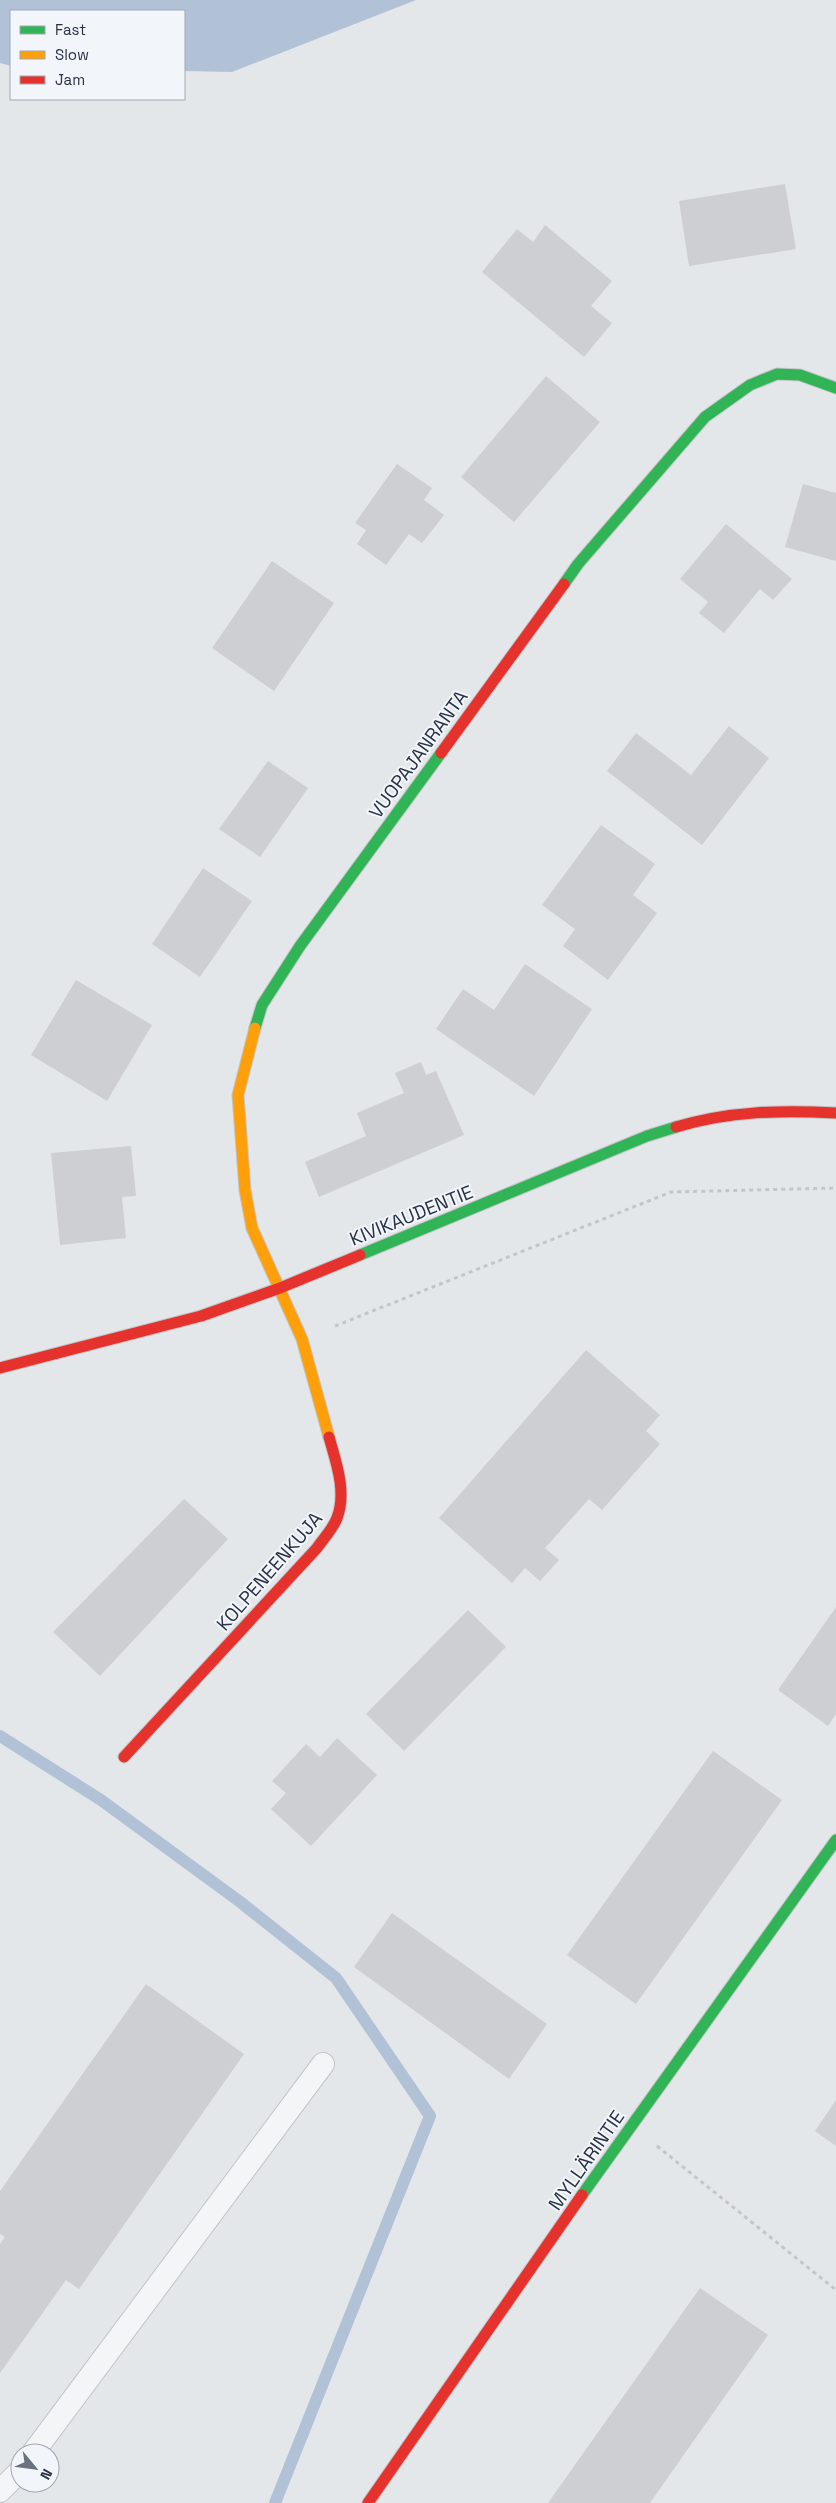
<svg xmlns="http://www.w3.org/2000/svg" width="836" height="2503" font-family="'Space Grotesk',sans-serif">
  <style>
    .water { fill: #b2c2d6 }
    .lines { fill: none; stroke-linecap: round; stroke-linejoin: round }
    .stream { stroke: #b2c2d6; stroke-width: 12 }
    .building { fill: #cdcfd2 }
    .lane-casing { stroke: #c2c5c8; stroke-width: 24 }
    .fast-casing { stroke: #c2c5c8; stroke-width: 13 }
    .slow-casing { stroke: #c2c5c8; stroke-width: 13 }
    .jam-casing { stroke: #c2c5c8; stroke-width: 13 }
    .path { stroke: #c3c5c9; stroke-width: 3; stroke-dasharray: 4 4; stroke-linecap: butt }
    .lane { stroke: #f4f5f6; stroke-width: 22 }
    .fast { stroke: #30b455; stroke-width: 11 }
    .slow { stroke: #ff9f0a; stroke-width: 11 }
    .jam { stroke: #e5322d; stroke-width: 11 }
    .labels { text-anchor: middle; stroke-width: 4; stroke-linejoin: round; paint-order: stroke }
    .street-label { font-size: 19px; fill: #293245; stroke: #f2f5f9 }
  </style>
  <rect width="100%" height="100%" fill="#e4e7ea"/>
  <path class="water" d="M0,0H416L232,72L184,71V11H11V66L0,63Z"/>
  <g class="lines">
    <path class="stream" d="M0,1736L101,1800L239,1901L336,1978L430,2116L275,2503"/>
  </g>
  <path class="building" d="M785,184L796,249L689,266L679,201Z
    M545,225L612,281L591,306L612,323L584,357L482,272L517,229L533,242Z
    M546,376L600,422L514,522L461,477Z
    M397,464L432,488L424,500L444,515L422,543L409,534L386,565L357,544L366,530L355,523Z
    M803,484L836,493V561L785,547Z
    M726,524L792,579L773,600L760,589L724,633L699,613L708,602L680,579Z
    M272,561L334,603L274,691L212,648Z
    M729,726L769,758L702,845L607,771L636,733L691,775Z
    M268,761L308,788L260,857L219,829Z
    M601,825L655,864L633,895L657,913L608,980L563,946L575,929L542,905Z
    M203,868L252,901L200,977L152,944Z
    M525,964L592,1009L534,1096L436,1029L463,989L494,1010Z
    M76,980L152,1025L107,1101L31,1055Z
    M421,1062L426,1075L436,1071L464,1135L319,1197L305,1162L366,1136L357,1113L404,1093L395,1073Z
    M131,1146L136,1196L122,1197L126,1238L60,1245L51,1153Z
    M586,1350L660,1415L646,1431L660,1444L602,1510L589,1499L545,1548L559,1560L540,1581L525,1568L512,1583L439,1518Z
    M184,1499L228,1539L100,1676L53,1632Z
    M836,1607V1714L828,1726L778,1690Z
    M468,1610L506,1647L404,1751L366,1714Z
    M337,1738L377,1775L311,1846L271,1809L286,1793L272,1781L306,1744L320,1757Z
    M713,1751L782,1800L636,2004L567,1955Z
    M392,1913L547,2024L509,2079L354,1967Z
    M146,1984L244,2054L79,2289L66,2280L0,2373V2244L5,2237L0,2234V2191Z
    M836,2100V2146L815,2131Z
    M700,2288L768,2335L650,2503H548Z"/>
  <g class="lines">
    <g class="lane-casing">
      <path id="lane" d="M33,2453L323,2064
        M0,2491L20,2471"/>
    </g>
    <g class="fast-casing">
      <path id="fast" d="M564,584L578,564L705,417L750,385L777,374L800,375L836,388
        M255,1028L262,1005L300,946L441,753
        M360,1255L647,1136L676,1127
        M582,2195L836,1840"/>
    </g>
    <g class="slow-casing">
      <path id="slow" d="M255,1028L238,1095L245,1190L252,1228L302,1339L329,1437"/>
    </g>
    <g class="jam-casing">
      <path id="jam" d="M441,753L564,584
        M676,1127C729,1111 782,1110 836,1113
        M0,1368L201,1316L280,1288L360,1255
        M124,1757L317,1548C323,1539 333,1529 337,1518C347,1492 336,1462 329,1437
        M368,2503L582,2195"/>
    </g>
    <path class="path" d="M335,1326L671,1192L836,1188
      M657,2146L836,2290"/>
    <use href="#lane" class="lane"/>
    <use href="#fast" class="fast"/>
    <use href="#slow" class="slow"/>
    <use href="#jam" class="jam"/>
  </g>
  <g class="labels">
    <g class="street-label">
      <text transform="translate(418 754) rotate(-54)" y="7">VUOPAJANRANTA</text>
      <text transform="translate(411 1215) rotate(-22)" y="7">KIVIKAUDENTIE</text>
      <text transform="translate(269 1571) rotate(-49)" y="7">KOLPENEENKUJA</text>
      <text transform="translate(586 2160) rotate(-55)" y="7">MYLLÄRINTIE</text>
    </g>
  </g>
  <rect x="10" y="10" width="175" height="90" fill="#f2f5f9" stroke="#a2a7b1"/>
  <rect x="20" y="26" width="25" height="8" fill="#30b455" stroke="#a2a7b1"/>
  <text x="55" y="35" font-size="15" fill="#293245">Fast</text>
  <rect x="20" y="51" width="25" height="8" fill="#ff9f0a" stroke="#a2a7b1"/>
  <text x="55" y="60" font-size="15" fill="#293245">Slow</text>
  <rect x="20" y="76" width="25" height="8" fill="#e5322d" stroke="#a2a7b1"/>
  <text x="55" y="85" font-size="15" fill="#293245">Jam</text>
  <g transform="translate(35 2468) rotate(119)"><circle r="24" fill="#f2f5f9" stroke="#a2a7b1"/>
  <path d="M0-4L9 19L0 12L-9 19Z" fill="#6a717f"/>
  <text y="-8" font-size="14" font-weight="bold" text-anchor="middle" fill="#293245">N</text>
  </g>
</svg>
